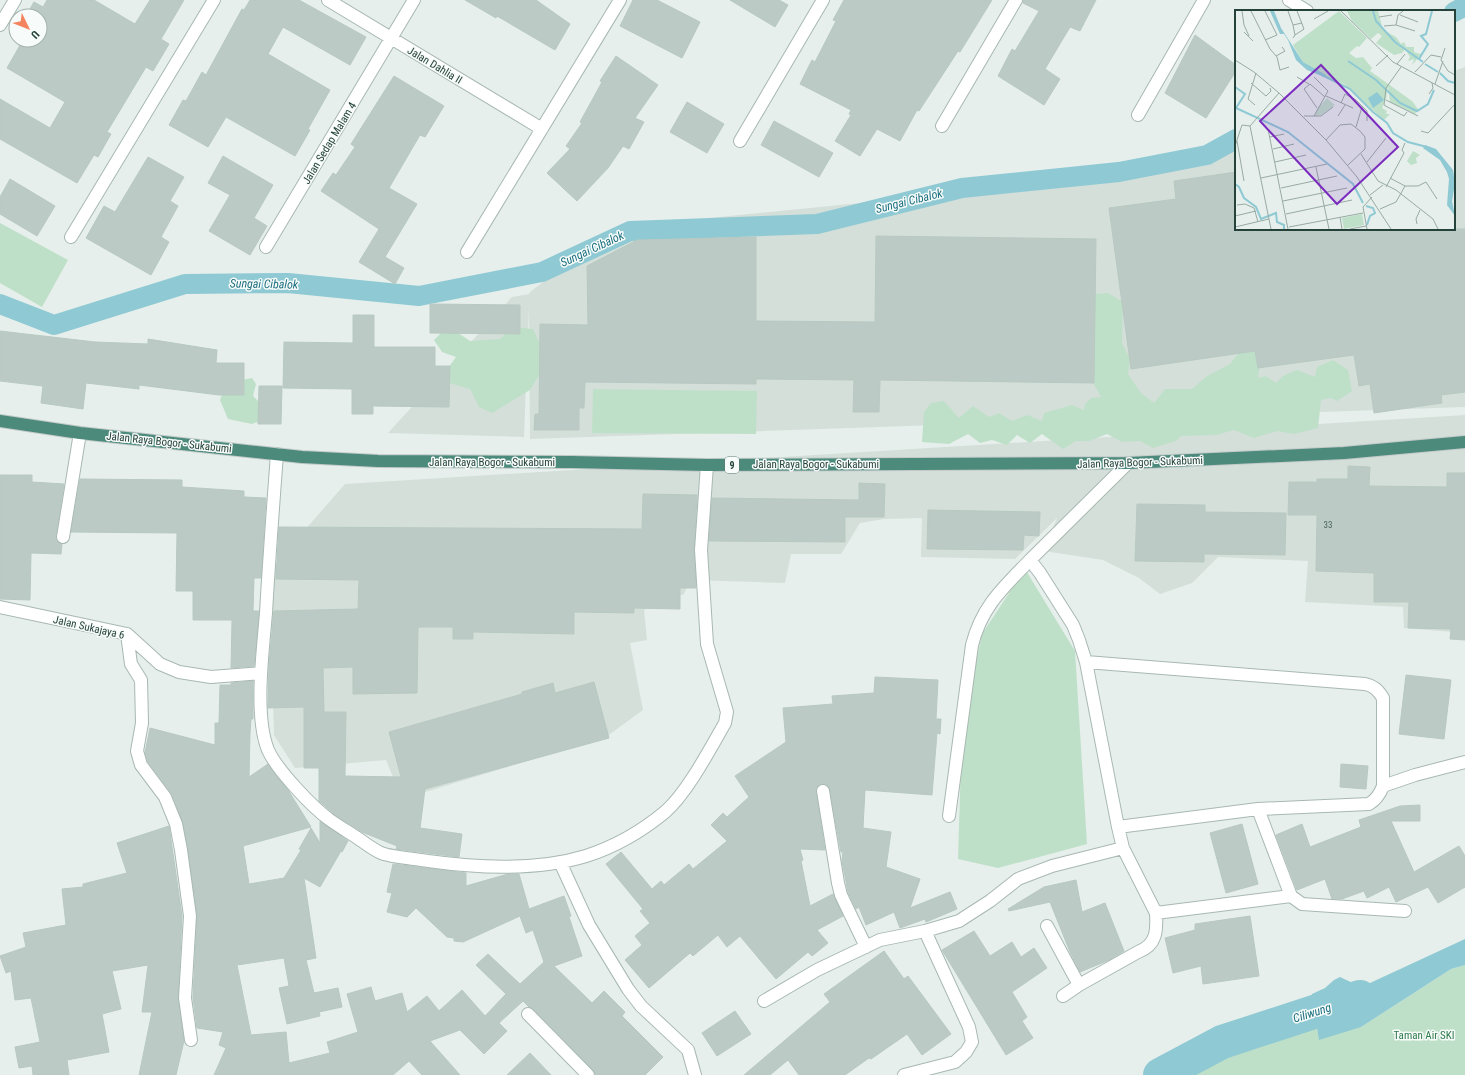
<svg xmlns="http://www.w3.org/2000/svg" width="1465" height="1075" font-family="'Roboto Condensed',sans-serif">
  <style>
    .built { fill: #d4dfda }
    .green { fill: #bfe0c8 }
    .water { fill: #8ec9d4 }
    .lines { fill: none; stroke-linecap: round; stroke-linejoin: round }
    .canal { stroke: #8ec9d4; stroke-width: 20 }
    .river { stroke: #8ec9d4; stroke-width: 34 }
    .building { fill: #bbcac4; stroke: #b8c9c2 }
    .minor-casing { stroke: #a8b8b2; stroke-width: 14 }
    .trunk-casing { stroke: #c2cac8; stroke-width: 14 }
    .minor { stroke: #fff; stroke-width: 12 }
    .trunk { stroke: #4c8a7c; stroke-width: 12 }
    .labels { text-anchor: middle; stroke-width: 3; stroke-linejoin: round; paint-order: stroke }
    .number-label { font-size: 9px; fill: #4a645c }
    .shield { fill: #f7fbf9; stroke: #637a73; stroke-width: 1 }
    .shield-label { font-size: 10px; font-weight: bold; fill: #24423a }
    .street-label { font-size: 11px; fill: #24423a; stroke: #f7fbf9 }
    .park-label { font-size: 11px; fill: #2d7a4b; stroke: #f7fbf9 }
    .water-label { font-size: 12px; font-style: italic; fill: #1c6f80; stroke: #f7fbf9 }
    .inset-river { fill: none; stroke: #8ec9d4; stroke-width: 2 }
    .inset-road { fill: none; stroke: #98aaa4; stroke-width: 1 }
    .view { fill: #7b2cbf; fill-opacity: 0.15; stroke: #7b2cbf; stroke-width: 2 }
    .inset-edge { fill: none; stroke: #24423a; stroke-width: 2 }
  </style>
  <rect width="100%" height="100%" fill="#e6efeb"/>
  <path class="built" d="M1465,67V407L530,439L529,307L524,437L388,433L512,297L529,294L530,292L576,257L620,227L1120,177L1236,140V229H1454V71Z
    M1465,415V633L1404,628L1403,607L1305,602L1308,561L1218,557L1192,583L1160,594L1139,578L1103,560L1044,551L1057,518L1015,559L921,557L922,518L884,519L860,523L841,554H791L785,583L690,580L684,594L644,610L647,640L630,643L643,710L606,737L402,799L386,760L295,768L274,735L270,570L345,484Z"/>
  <path class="green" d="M0,223L68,260L42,307L0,283Z
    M1108,293L1123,302L1122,343L1130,359L1128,374L1141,393L1154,403L1165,389H1192L1207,376L1230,364L1244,346C1265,356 1261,356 1258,378L1266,376L1276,383L1283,376L1297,370L1315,377L1317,367L1333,360L1348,370L1352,391L1337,401L1331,398L1321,400L1318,428L1294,434L1277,431L1254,438L1234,430L1216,435L1181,436L1176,441L1153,448L1140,441L1122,442L1107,434L1089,441H1076L1063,449L1042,434L1030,443L1017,435L1007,445L992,440L980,443L968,434L949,444L922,442L924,412L931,403L944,401L959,418L973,406L989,417L999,413L1012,421L1027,415L1042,421L1044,413L1072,405L1084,410L1085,404L1091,398L1101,397L1084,366L1092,294Z
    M448,326L470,341L500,339L514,327L533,329L540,344L543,369L530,390L492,413L479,407L470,389L446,382L445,373L456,357L442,352L434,340Z
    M252,378L256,384L253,396L262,405L260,421L252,424L228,419L220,400L224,388L232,382Z
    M593,389L757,391L756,434L592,433Z
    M1025,569L1075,651L1087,844L998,868L958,859L962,729L982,634Z
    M1465,965V1075H1160L1226,1040L1315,1012L1361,1027L1451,969Z"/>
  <path class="water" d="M1465,939V965L1451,969L1361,1027L1319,1040L1312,994L1325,988L1334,980L1340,977L1357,985L1370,983Z"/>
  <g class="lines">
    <path class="canal" d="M1454,12L1465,6
      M0,304L54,325L185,284L288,283L419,296L542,272L630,231L817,224L962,188L1119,172L1207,155L1236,139"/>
    <path class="river" d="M1160,1075L1222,1042L1360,997"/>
  </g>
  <path class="building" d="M47,0H94L135,24L150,0H184L161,39L169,44L153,71L146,67L107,132L111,134L98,157L94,155L77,183L0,139V99L50,128L65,102L7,68L23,40H40V16H26L34,2L43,7Z
    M250,0H299L366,37L350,65L283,27L268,54L330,90L308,129L310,130L295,156L226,117L208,147L169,125L183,100L186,101L202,72L206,75L242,9L244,10Z
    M465,0H536L570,24L555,50L497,16L496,18Z
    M633,0H657L700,22L682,58L620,26Z
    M730,0H779L788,5L775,27Z
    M844,0H992L960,52L958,51L919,111L917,110L900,141L877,129L860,156L835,141L851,115L849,114L851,110L800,84L812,60L815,62L836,21L833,20Z
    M1023,0H1096L1080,31L1070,27L1045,69L1060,79L1044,105L998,76L1012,49L1015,51L1039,11L1023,3Z
    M1195,35L1236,65V71L1206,118L1165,93Z
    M616,56L658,85L635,118L644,122L629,149L623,146L608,168L577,201L547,173L570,149L566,146L582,123L580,122L602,82L600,81Z
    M394,76L444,106L425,137L420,135L389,188L417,204L385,257L404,268L395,284L359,262L379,229L321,191L333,173L336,175L355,147L351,144Z
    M687,102L724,124L707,153L670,132Z
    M774,121L833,153L819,177L761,145Z
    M223,156L273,185L254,218L267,226L250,255L209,231L230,195L208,183Z
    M148,157L184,177L170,201L178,206L161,237L169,242L151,275L86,238L104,206L115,212Z
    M1236,172V229H1465V392L1441,395L1442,403L1374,413L1370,384L1359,386L1354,355L1258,368L1255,351L1131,369L1109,208L1176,199L1174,181Z
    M10,179L55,206L37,236L0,214V197Z
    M876,236L1096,239L1094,383L880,380L879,412H853L854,380L756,379V384L585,382L584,408H579V430H534L535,414H539L540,324L588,325L587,266L637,240L756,237V321L875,322Z
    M430,304L520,305V334L430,333Z
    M353,315H374V347H435V366H450L449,407L373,406V414H352V389L283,388L284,342L353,343Z
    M0,331L95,342L148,344V339L217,350L216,363H244V395H219L139,385V389L86,383L83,409L41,403L43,386L0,381Z
    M259,386H282L281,424H258Z
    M1348,466L1370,467L1369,486L1447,487V473H1465V640L1450,639L1451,629L1408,628L1409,602H1374V573L1316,571L1317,515H1288L1289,482H1317V479H1348Z
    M0,475H32V482L64,484L56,536V540L62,544L61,554L31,553L30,600L0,599Z
    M80,479L182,480V487L244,491V497L266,498L261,578H254L253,611H259L254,666L231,668L232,620H193V591H176L177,533L71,532Z
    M859,483L885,484L884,517H845V542L709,541L712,498L859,500Z
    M643,494L697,495L694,550L696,588H680V609L634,608V613L574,612V634L473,632V639H453V627H418L417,693L353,694V667L323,668L324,712H346L345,776L401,777L389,732L522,694V692L553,683L555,693L594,682L609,738L425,789L420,828L462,834L459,857L396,849L397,846L362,832L334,814L319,801V768H304V707L268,708L269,664L274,611L358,609L359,580L276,579L279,527L642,529Z
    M1137,504L1205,505V512L1286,513L1285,555L1204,554V562L1135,561Z
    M928,510L1040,512L1039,536L1024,535L1023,550L927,549Z
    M1406,675L1451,680L1444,739L1399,734Z
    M875,677L938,680L936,719H941L940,734L937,733L932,795L865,790L863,828L891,832L886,867L920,879L910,908L950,892L957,909L926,922L925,919L900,928L894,912L866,925L859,907L856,909L848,892L842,861L843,852H841L830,790L826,784H821L816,788V792L825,850L800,849L803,860L801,861L810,906L833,894L843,916L817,930L828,943L812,956L808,952L776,979L740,936L727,947L718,935L693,956L690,953L649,988L625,960L642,945L635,936L650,923L640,911L643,909L606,864L621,852L652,889L661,881L664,885L689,864L693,869L727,841L711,825L723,813L727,817L749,797L735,776L786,742L783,708L833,704L832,696L874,693Z
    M253,681V719H251L250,733L249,777L268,764L288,790L311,827L243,846L249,884L284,878L301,850L299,849L311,828L320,843V821L348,841L342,852L341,851L320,887L304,878L316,958L306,960L314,993L338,988L342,1007L319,1012L320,1016L287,1024L279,988L289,986L284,958L237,965L251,1035L286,1032L289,1063L330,1053L327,1042L358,1032L347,994L371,987L375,1001L402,993L407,1012L427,996L439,1011L462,990L485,1016L506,994L476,965L488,954L520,984L544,962L533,930L526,933L520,916L463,942L454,941V938L447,937L416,908L407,917L387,912L392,893L387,892L393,864L466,873V886L508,874H519L529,909L564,896L571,916L569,917L582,956L554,966L592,1003L604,991L625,1012L622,1016L663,1057L645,1075H595L593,1070L533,1009L529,1007L523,1001L499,1023L507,1031L484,1054L460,1030L430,1041L460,1075H422L409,1061L393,1075H214L226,1048L219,1045L223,1032L197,1028L193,998L197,915L188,849L183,823L172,794L148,762L145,753L150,728L215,745V723H219L220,685H231V683Z
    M1341,764L1368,766L1366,789L1340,787Z
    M1420,805V821H1391L1414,872L1459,846L1465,856V887L1438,903L1428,887L1396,902L1389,887L1367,898L1364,891L1342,899H1332L1325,879L1297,890L1276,835L1302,824L1310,847L1361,827L1359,820L1400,806Z
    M1242,824L1258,884L1226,893L1210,833Z
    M169,826L182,916L178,998L184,1041L176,1075H139L152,1012H142L148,965L112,971L121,1009L102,1014L109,1052L67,1060L69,1075H33L32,1066L19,1068L15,1047L40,1042L31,998L15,1000L11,971L6,973L0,956L26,947L23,933L66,925L62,889L83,887V884L127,873L117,843Z
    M1076,880L1082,912L1105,903L1124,951L1109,960L1080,972L1070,952L1050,902L1009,911L1008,909L1044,887Z
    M1250,916L1259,976L1203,984L1201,966L1173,973L1165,938L1195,930V924Z
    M974,931L990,956L1012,942L1021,957L1034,948L1047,968L1012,992L1027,1017L1022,1021L1033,1038L1006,1055L942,950Z
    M884,951L904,979L908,976L951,1034L922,1055L907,1034L871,1059L869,1058L845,1075H799L788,1060L770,1075H744L830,1002L824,994Z
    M735,1011L751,1034L717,1056L702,1033Z
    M530,1053L551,1075H507Z"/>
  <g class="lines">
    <g class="minor-casing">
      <path id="minor" d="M328,0L542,129
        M1289,0L1307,11
        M0,25L15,0
        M1138,115L1204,0
        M942,126L1016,0
        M740,141L823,0
        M71,237L214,0
        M266,247L414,0
        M467,252L620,0
        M277,454C273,507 269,560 266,613C263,650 254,716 268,750C277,770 312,807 330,820C340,827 350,833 359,839C366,844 374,850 381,853C390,857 417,859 428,861C478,868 537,871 586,856C614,847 642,831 665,812C687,793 710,749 725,723L727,712L707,644L701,550L707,465
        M1128,463L1030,560L1040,573L1073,625L1079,640L1086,662L1118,827L1123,848L1156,913L1291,896L1302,904L1405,911
        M63,537L80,433
        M0,607L127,634L160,664L179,672L211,677L261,673
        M127,634L131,664L141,680L142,723L137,751L141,765L165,797L176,824L181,850L190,916L185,998L191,1040
        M1086,662L1365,684C1374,686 1378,690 1383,698V786C1380,794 1376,800 1369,804L1258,809L1118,827
        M1383,786L1415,775L1465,762
        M823,791L838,883L841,895L866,947
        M1258,809L1291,896
        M949,816L972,645C982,606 1003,588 1030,560
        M560,862L589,925L628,989L641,1006L688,1050L695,1075
        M1047,926L1079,985
        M1063,996L1079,985L1138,952C1157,945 1157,930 1156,913
        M764,1001L817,970L880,940L925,931L959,921L990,901L1018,879L1052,866L1123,848
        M528,1014L588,1075
        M904,1075L955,1062L966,1052L972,1042L969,1027L925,931"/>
    </g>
    <g class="trunk-casing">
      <path id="trunk" d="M0,421L80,433L302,457L378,461L572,462L707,465L1128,463L1344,453L1465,442"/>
    </g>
    <use href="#minor" class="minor"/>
    <use href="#trunk" class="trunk"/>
  </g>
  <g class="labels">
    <g class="number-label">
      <text x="1328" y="528">33</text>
    </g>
    <rect class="shield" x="725" y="457" width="14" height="16" rx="3"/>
    <g class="shield-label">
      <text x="732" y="469">9</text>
    </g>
    <g class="street-label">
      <text transform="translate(435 65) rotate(31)" y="4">Jalan Dahlia II</text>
      <text transform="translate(329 143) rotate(-59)" y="4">Jalan Sedap Malam 4</text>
      <text transform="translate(169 442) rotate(6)" y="4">Jalan Raya Bogor - Sukabumi</text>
      <text x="492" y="466">Jalan Raya Bogor - Sukabumi</text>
      <text transform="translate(1140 462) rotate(-2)" y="4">Jalan Raya Bogor - Sukabumi</text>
      <text x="816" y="468">Jalan Raya Bogor - Sukabumi</text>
      <text transform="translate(89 627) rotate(13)" y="4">Jalan Sukajaya 6</text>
    </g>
    <g class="park-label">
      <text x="1424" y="1039">Taman Air SKI</text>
    </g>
    <g class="water-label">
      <text transform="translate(909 201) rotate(-14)" y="4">Sungai Cibalok</text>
      <text transform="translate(592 249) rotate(-25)" y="4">Sungai Cibalok</text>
      <text transform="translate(264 284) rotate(1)" y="4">Sungai Cibalok</text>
      <text transform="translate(1312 1013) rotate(-18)" y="4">Ciliwung</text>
    </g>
  </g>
  <g transform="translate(1235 10)">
    <rect width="220" height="220" fill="#e6efeb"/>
    <path d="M104,1L132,28L124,37L122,36L114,43L121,48L128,47L137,58L135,61L177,91L183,99L180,104L155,92L153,76L151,89L147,98L152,101L151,104H155L149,110L109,74L96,70L68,52L58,35ZM112,1H143L148,20L161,27L166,34L169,32L171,37H179V42L185,44L189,41L177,55L179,49L173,51L175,47L170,39L167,43L159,45L141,33L147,26L143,23L136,29L117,11ZM92,88L100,95L86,105L80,106L82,99ZM178,141L185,145L181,148L182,153L176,155L172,151ZM127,204L129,215L109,219L107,208Z" fill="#bfe0c8"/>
    <path d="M35,1H39L46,18L68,52L91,65L89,67L72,60L61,50L53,30L49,24H45ZM142,82L149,90L138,98L133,88ZM190,135L201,139L218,160L220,174L217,191L220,206L212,195L214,169L212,162L205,150L188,138Z" fill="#8ec9d4"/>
    <path class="inset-river" d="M138,1L141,11L160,32L188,52M184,49L193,34L186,26L191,24L197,1M113,51L141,70L165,93L182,101L193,94L199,80M190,54L203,62M205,63L213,71L220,73M87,65L115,79L138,102L152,113L158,123L173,132L192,137M0,77L10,84L1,98L53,122L118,174L128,193M0,174L4,177L9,188L21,197L26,209L41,203L42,212L49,215V219M131,196L138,198L140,203L135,206L132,215"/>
    <path class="inset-road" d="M7,1L9,15L14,26M16,1L35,39L42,47L45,60L54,57M30,1L42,25L30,30M53,1L58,15M106,1L158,52L220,85M168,1L163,5L161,15L180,21M165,5L183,12M144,7L157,5M79,9L93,1M149,16L161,15M9,22L18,31M60,25L69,19L62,1M58,28L60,25L58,15L67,13M210,38L206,50L213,61L220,65M41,46L50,41L47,37M0,50L19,62L44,83L91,130L122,167L156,219M162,54L170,44M141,56L153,45M166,57L151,78L149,95L169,106L172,102M180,62L196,45L206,47M62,67L74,74M16,73L31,86L36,81L35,78M200,74L208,51M194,84L198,78L197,73M91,86L118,98M151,90L183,106M106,93L110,84L121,90L132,101V111M20,95L13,89L21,63M82,98L69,79L75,74L90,87M69,106H79L93,81L79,67M79,106H86L98,97M103,106L110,95M121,117L127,97M33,119L53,219M186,121L193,123L220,94M35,127L49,124M91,130L105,115L116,114L125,121L130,127V139L113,155M2,131L9,171M0,136L7,115L15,116M38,139L59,134M126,144L143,171L161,180L198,209L203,219M40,152L71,145M132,152L151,128M81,157L94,219M26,168L92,154M155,168L170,176H183L191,172L202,189M151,177L169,143L167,140L170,133M46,178L102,166M135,185L148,175M48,191L112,178M2,195L10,194L19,198L23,212M145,199L161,192L170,176M51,204L117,190M0,206L21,201M105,207L107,219M182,214L181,209L185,200M0,217L34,209M54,217L128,203M36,219L15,116L44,83M115,219L131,216M132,219L128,197L137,187"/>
    <path class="view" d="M86,55L163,137L102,194L25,111Z"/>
    <rect width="220" height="220" class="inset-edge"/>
  </g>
  <g transform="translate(28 28) rotate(133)"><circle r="19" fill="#f7fbf9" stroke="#a3b1ad"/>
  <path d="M0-3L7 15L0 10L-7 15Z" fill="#f4845f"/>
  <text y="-6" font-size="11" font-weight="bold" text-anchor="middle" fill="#24423a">U</text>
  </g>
</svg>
